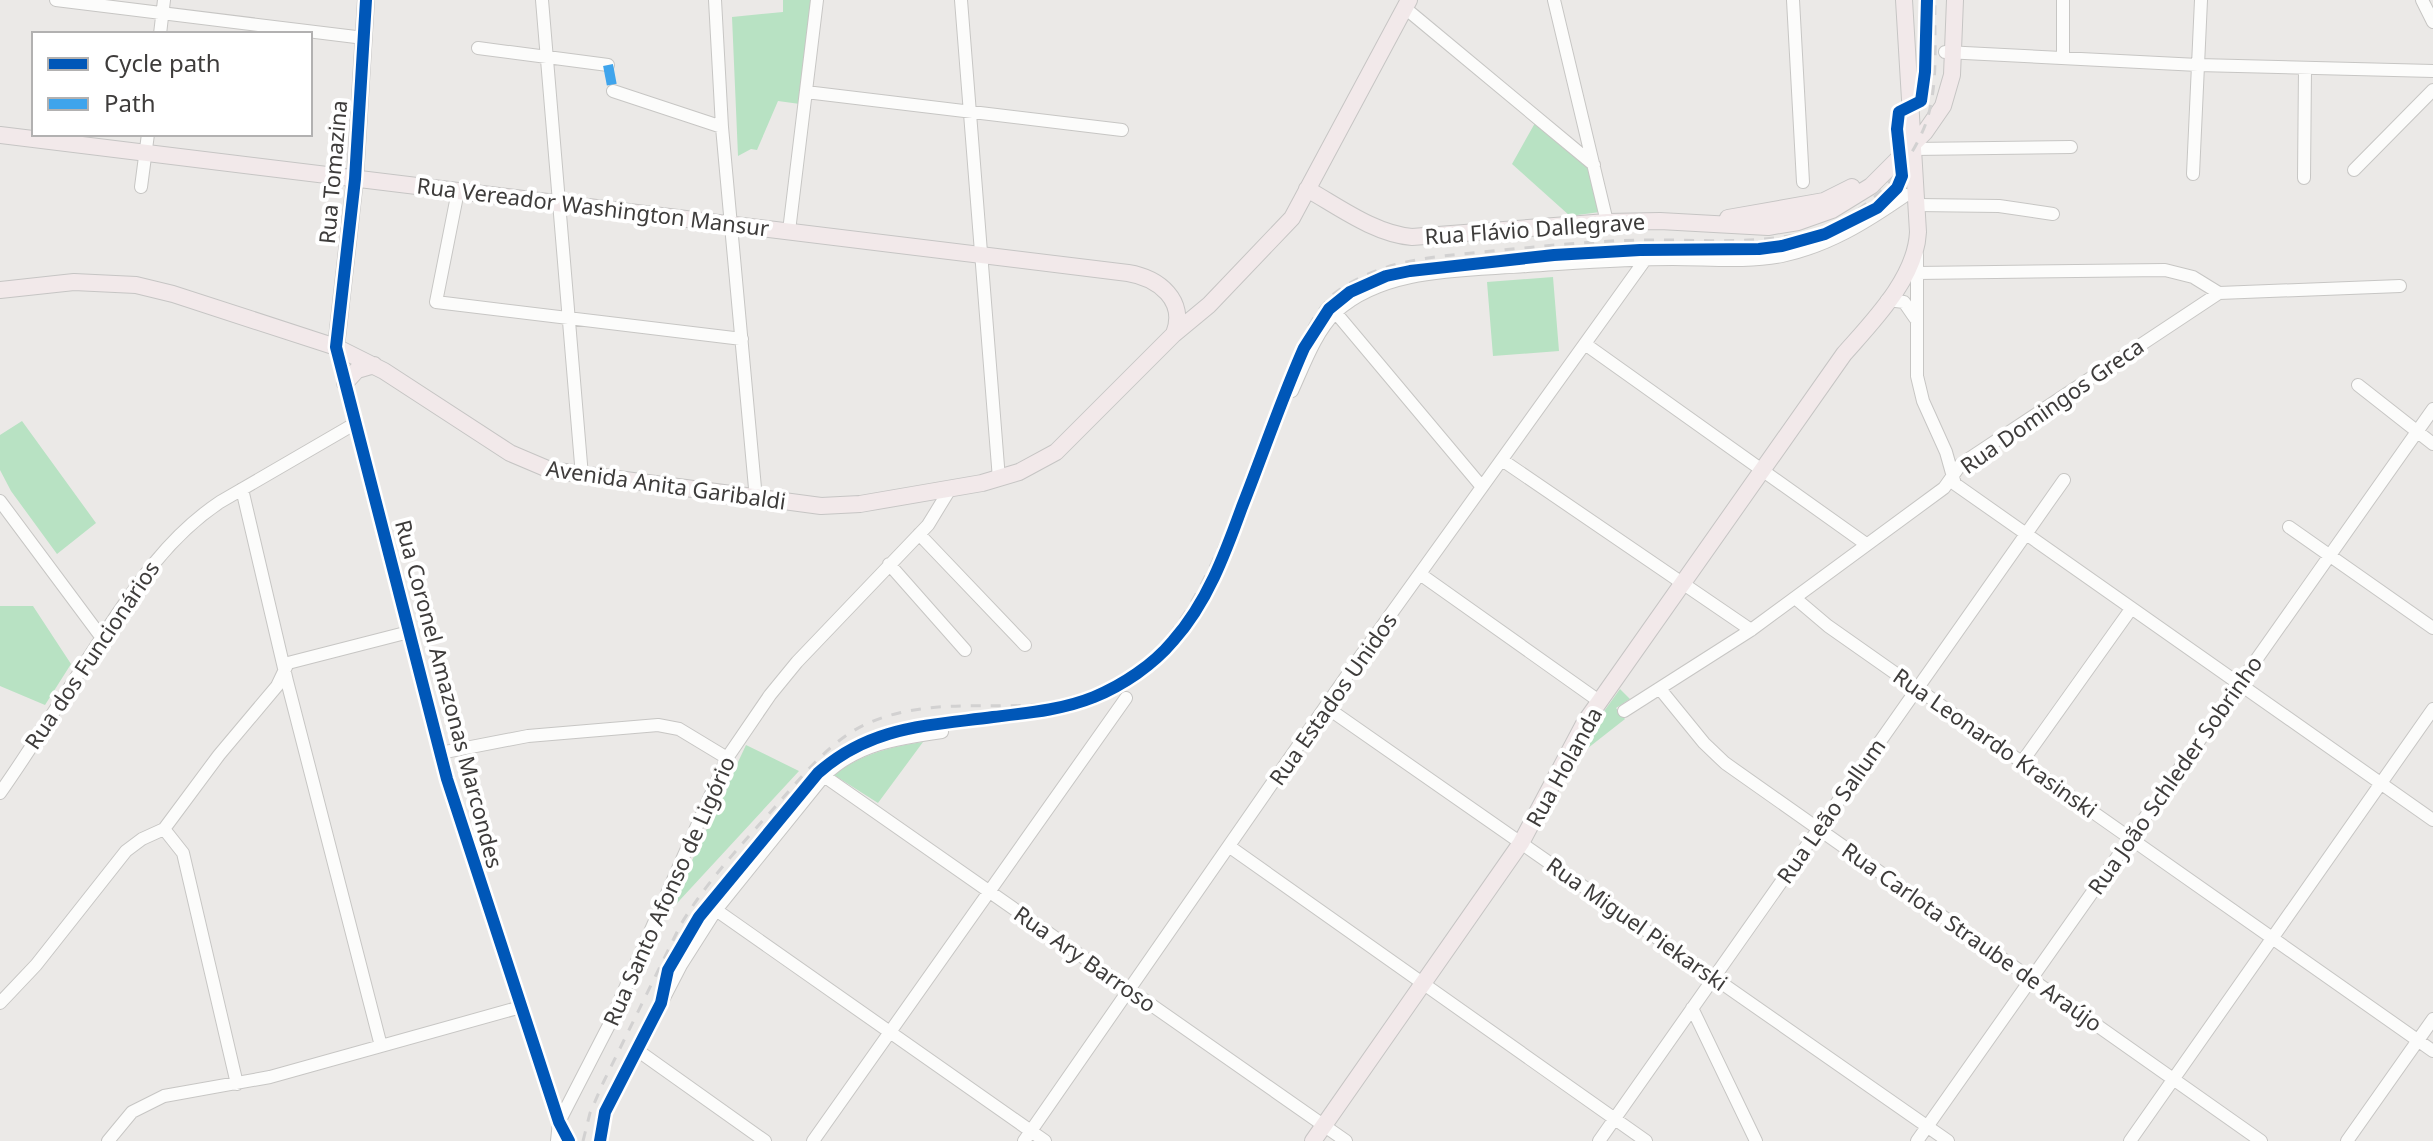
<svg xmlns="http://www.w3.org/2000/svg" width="2433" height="1141" font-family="'Noto Sans',sans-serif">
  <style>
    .green { fill: #b8e2c3 }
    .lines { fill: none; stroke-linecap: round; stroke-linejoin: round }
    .minor-casing { stroke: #c7c6c4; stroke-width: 14 }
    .major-casing { stroke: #c6c5c4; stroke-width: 18 }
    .minor { stroke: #fcfcfb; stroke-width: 12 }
    .major { stroke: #f2e9ea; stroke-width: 16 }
    .rail { stroke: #d2d1d1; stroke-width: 3; stroke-dasharray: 10 10; stroke-linecap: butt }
    .quiet { stroke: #3fa4ec; stroke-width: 10; stroke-dasharray: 20 10; stroke-linecap: butt }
    .cycleway-casing { stroke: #fff; stroke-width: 17 }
    .cycleway { stroke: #0057b8; stroke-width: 12 }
    .labels { text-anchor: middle; stroke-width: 8; stroke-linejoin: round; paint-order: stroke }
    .street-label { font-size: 22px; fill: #3e3c3b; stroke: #fff }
  </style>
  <rect width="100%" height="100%" fill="#ebe9e7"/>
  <path class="green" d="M783,0H812L800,104L778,101L757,150L751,149L738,156L732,17L783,12Z
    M1535,123L1592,172L1600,212L1570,216L1512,164Z
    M1553,277L1559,351L1493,356L1487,282Z
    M22,421L96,523L57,554L11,491L0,470V435Z
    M0,606H33L71,664L45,705L0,686Z
    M1620,689L1630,699L1616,708L1625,719L1574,759L1592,728Z
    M923,742L878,803L834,775C861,754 890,747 923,742Z
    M746,745L799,771L667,914Z"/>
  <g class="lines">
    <g class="minor-casing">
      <path id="minor" d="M56,0L364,38
        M542,0L582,476
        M715,0L722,127L756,499
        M961,0L999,479
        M1554,0L1607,222
        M1793,0L1803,182
        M2063,0V58
        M2422,0L2433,22
        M1405,8L1594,165
        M160,34L164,0
        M478,48L608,65
        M1945,52L2198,65L2433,71
        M613,91L722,127
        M806,92L1122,130
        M1913,149L2071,147
        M2354,170L2433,90
        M2193,174L2201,0
        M2304,178L2305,68
        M141,187L148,134
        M458,191L436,302L742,339
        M1917,205L1999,206L2053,214
        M789,231L817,0
        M1917,255V376L1923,401L1946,452L1955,484L2433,820
        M1917,273L2165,270L2193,277L2219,293
        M1887,300L1904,302L1915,318
        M1336,313L1482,487
        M1585,344L1866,544
        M336,347L447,779L559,1122L557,1141
        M2358,385L2433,444
        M1292,391C1304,365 1315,333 1336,312C1385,267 1466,271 1527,266C1576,263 1624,259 1673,259C1709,259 1747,263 1782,256C1829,246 1867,222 1906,195
        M1502,460L1751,630
        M242,489L287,681L381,1046
        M0,501L102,638
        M2289,527L2433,628
        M919,534L1025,645
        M889,564L965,650
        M1420,574L1599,701
        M1795,598L1828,626L2433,1051
        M1660,689L1704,743L1725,763L2261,1141
        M1326,707L1948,1141
        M1624,711L1751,630L1944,488L1961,464L2219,293L2400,286
        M440,753L528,736L658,725L679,729L727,758
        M2022,762L2131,609
        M824,776L1346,1141
        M0,793C36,742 69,687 104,634C137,584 169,536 220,502L356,423
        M164,829L183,853L237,1084
        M1230,847L1646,1141
        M716,910L1045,1141
        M0,1003L36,965L126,851L142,839L164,829L219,755L277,686L288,663L409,632
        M1692,1008L1756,1141
        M637,1050L765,1141
        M559,1122L608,1027L727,758L770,695L797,662L928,525L950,489
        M108,1141L132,1112L164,1096L270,1077L521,1007
        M600,1141L605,1112L681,965L716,910L824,776C856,744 899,738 942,732
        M813,1141L1126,698
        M1024,1141L1355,664L1645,260
        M1599,1141L2064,480
        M1917,1141L2433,409
        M2130,1141L2433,709
        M2347,1141L2433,1019"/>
    </g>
    <g class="major-casing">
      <path id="major" d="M0,135L1128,273C1159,278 1187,301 1174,334
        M1307,189C1339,207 1375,234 1412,237L1607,222L1660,221L1768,227L1798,222L1832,210L1871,186L1925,132L1943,106L1952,75L1955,0
        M1728,218L1824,201L1852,187
        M0,290L74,282L136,285L173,294L336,347L384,371L510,453L550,470L821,506L860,504L982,483L1019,472L1056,452L1174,334L1209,305L1292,218L1409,0
        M336,347L355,179L366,0
        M345,383L357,370L374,365
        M1313,1141L1521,843L1585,722L1844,354C1873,321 1916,278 1918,232L1904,0"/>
    </g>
    <use href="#minor" class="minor"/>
    <use href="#major" class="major"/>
    <path class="rail" d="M583,1141L590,1113L603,1083L681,924C708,880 742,844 775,807C798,781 821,752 850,733C865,723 882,717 899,713C989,692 1063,731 1144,661C1221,595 1250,446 1295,355C1306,332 1317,305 1339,290C1383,260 1431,257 1482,252C1535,247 1587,241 1640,240C1698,239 1760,246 1816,230C1866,215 1908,171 1926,123C1939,84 1934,40 1935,0"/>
    <path class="quiet" d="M608,65L613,91"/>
    <g class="cycleway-casing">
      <path id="cycleway" d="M366,0L355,179L336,347L447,779L559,1122L569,1141
        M600,1141L605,1112L661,1003L668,970L699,917L818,773C871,726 926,726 993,717C1027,713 1062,710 1094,697C1123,685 1153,665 1173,641C1207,603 1225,554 1242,507C1263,454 1281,400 1304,348L1329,309L1350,292L1386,276L1410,271L1554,255L1640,250L1759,249L1782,246L1825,234L1877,208L1897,188L1902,176L1897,129L1899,112L1921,101L1925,72L1927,0"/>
    </g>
    <use href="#cycleway" class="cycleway"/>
  </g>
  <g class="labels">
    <g class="street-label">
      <text transform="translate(333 172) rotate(-85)" y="8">Rua Tomazina</text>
      <text transform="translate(593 207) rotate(7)" y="8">Rua Vereador Washington Mansur</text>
      <text transform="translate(1535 229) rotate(-4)" y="8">Rua Flávio Dallegrave</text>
      <text transform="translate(2052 406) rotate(-35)" y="8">Rua Domingos Greca</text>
      <text transform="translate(666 485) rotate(8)" y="8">Avenida Anita Garibaldi</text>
      <text transform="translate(92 655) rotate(-56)" y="8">Rua dos Funcionários</text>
      <text transform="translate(449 694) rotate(75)" y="8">Rua Coronel Amazonas Marcondes</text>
      <text transform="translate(1333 699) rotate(-55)" y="8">Rua Estados Unidos</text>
      <text transform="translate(1995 743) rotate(35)" y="8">Rua Leonardo Krasinski</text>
      <text transform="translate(1564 767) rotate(-61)" y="8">Rua Holanda</text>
      <text transform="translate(2175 775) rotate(-55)" y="8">Rua João Schleder Sobrinho</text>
      <text transform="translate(1831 811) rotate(-55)" y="8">Rua Leão Sallum</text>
      <text transform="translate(669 891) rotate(-66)" y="8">Rua Santo Afonso de Ligório</text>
      <text transform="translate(1637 924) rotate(35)" y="8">Rua Miguel Piekarski</text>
      <text transform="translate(1972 937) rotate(35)" y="8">Rua Carlota Straube de Araújo</text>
      <text transform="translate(1085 959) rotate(35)" y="8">Rua Ary Barroso</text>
    </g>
  </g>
  <rect x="32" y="32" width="280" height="104" fill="#ffffff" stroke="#b2b1b1" stroke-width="2"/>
  <rect x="48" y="58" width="40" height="12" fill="#0057b8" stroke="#b2b1b1" stroke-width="2"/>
  <text x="104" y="72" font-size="24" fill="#3e3c3b">Cycle path</text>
  <rect x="48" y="98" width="40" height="12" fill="#3fa4ec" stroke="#b2b1b1" stroke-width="2"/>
  <text x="104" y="112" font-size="24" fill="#3e3c3b">Path</text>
</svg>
